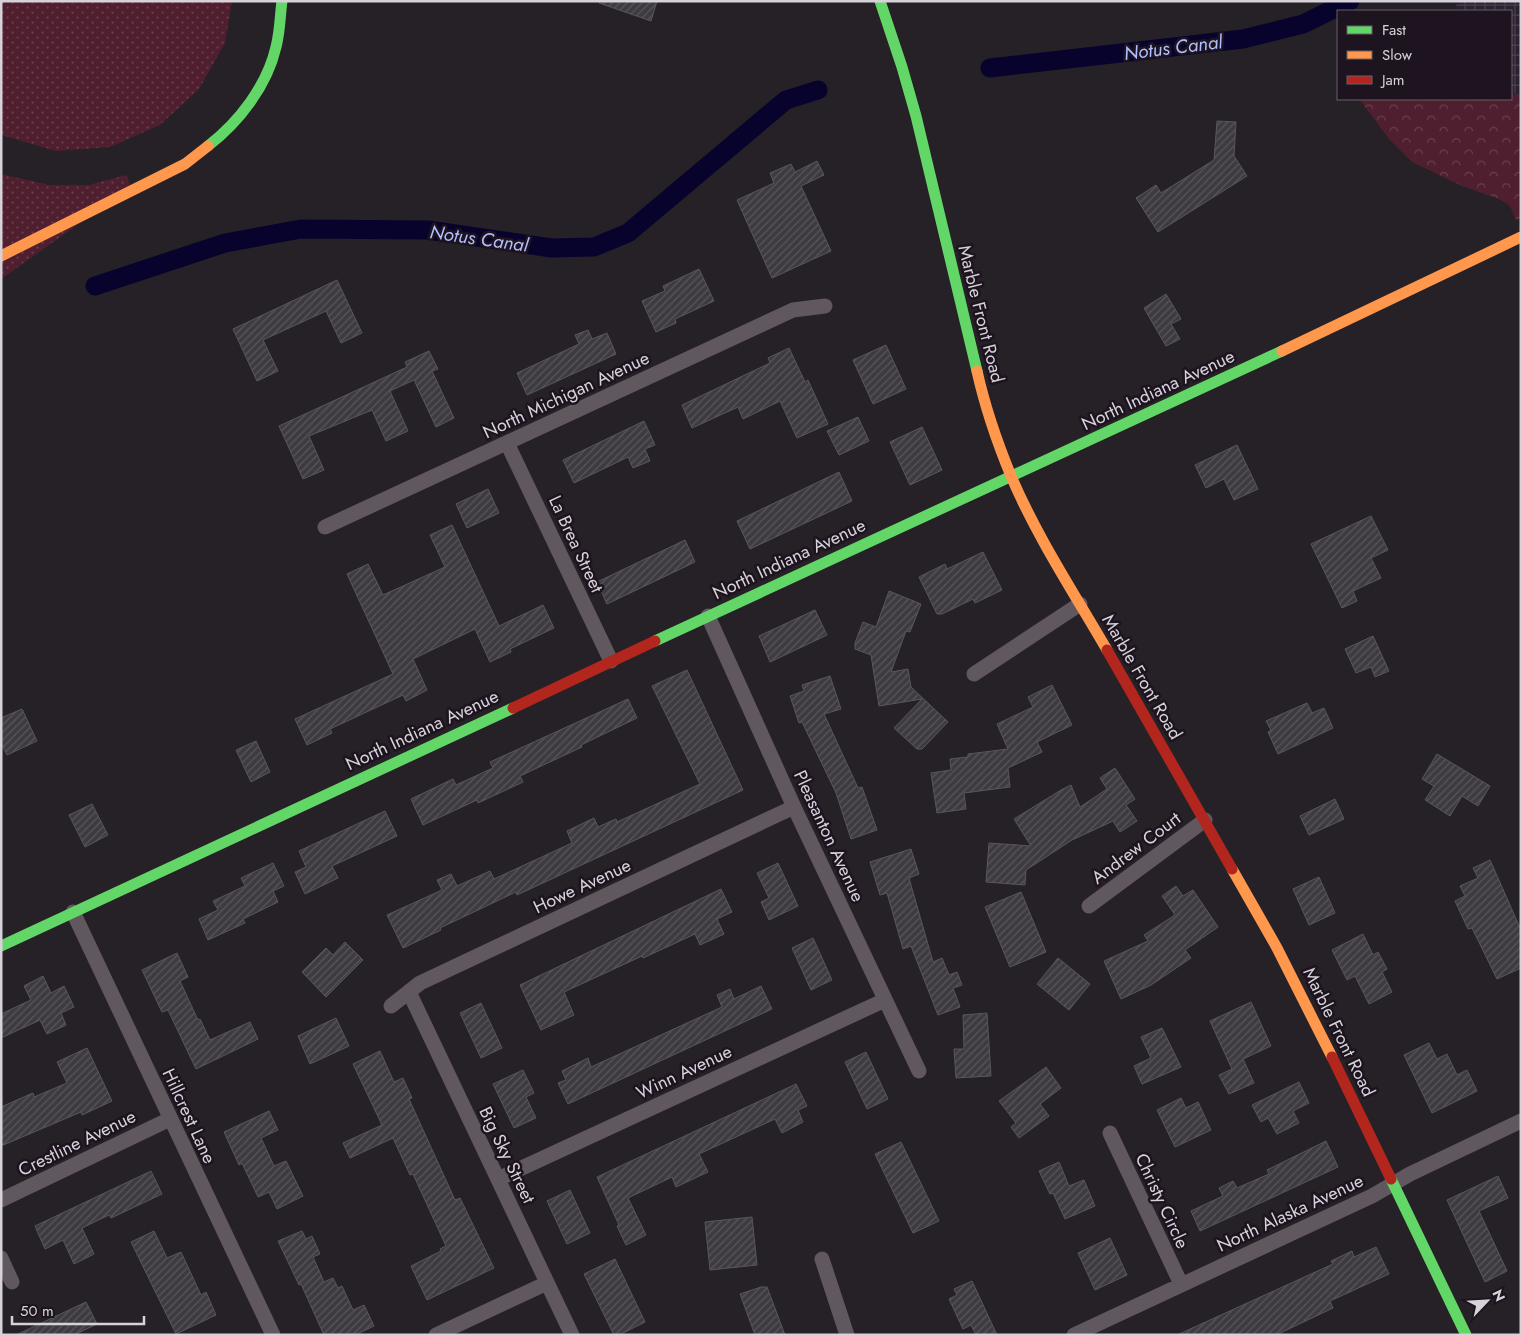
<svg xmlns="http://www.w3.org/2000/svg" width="1522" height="1336" font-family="Jost,sans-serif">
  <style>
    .industrial { fill: url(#industrial-grid) }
    .grass { fill: url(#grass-dots) }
    .park { fill: url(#park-crowns) }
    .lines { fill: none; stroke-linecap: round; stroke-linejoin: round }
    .canal { stroke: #08032d; stroke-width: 19 }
    .building { fill: url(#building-hatch); stroke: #59565c }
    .street { stroke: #61575e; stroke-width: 15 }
    .fast { stroke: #63d668; stroke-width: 11 }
    .slow { stroke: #ff974d; stroke-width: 11 }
    .jam { stroke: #b3261e; stroke-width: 11 }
    .labels { text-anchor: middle; stroke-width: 5; stroke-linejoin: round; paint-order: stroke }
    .street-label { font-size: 18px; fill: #d7d2d9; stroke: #1d141f }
    .water-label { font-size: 19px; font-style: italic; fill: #b0bfff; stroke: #1d141f }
  </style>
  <defs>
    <pattern id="industrial-grid" width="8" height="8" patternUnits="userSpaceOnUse" patternTransform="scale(1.25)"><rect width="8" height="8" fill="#2c2130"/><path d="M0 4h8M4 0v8" fill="none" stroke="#4a404d"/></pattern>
    <pattern id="grass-dots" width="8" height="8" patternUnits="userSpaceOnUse" patternTransform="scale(1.25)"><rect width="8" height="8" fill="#4f1f2f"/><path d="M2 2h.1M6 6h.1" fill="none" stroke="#683f4d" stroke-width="1.8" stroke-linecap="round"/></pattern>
    <pattern id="park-crowns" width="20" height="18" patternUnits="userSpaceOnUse" patternTransform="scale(1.25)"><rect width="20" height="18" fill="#4f1f2f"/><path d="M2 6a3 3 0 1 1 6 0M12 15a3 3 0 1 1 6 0" fill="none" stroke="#683f4d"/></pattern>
    <pattern id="building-hatch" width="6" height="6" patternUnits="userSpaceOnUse" patternTransform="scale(1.25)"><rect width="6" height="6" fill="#3d3b40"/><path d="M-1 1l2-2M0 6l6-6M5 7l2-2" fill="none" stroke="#58565b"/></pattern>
  </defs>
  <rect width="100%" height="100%" fill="#252126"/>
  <path class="industrial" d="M1462,1H1521V94L1517,96L1511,88V11H1460L1456,5Z"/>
  <path class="grass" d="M1,1H232L225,43L199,89L160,125L110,147L56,151L1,135Z
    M1,174L49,185H89L126,175L131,187L1,279Z"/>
  <path class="park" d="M1511,88L1516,96L1521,94V218L1516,220L1510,206L1499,199L1462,186L1412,162L1389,139L1359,99H1511Z"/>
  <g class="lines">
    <path class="canal" d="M990,68L1243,39L1303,24L1350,1
      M95,286L225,243L301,229L428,230L552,248L594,247L628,233L786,100L818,90"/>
  </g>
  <path class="building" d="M600,1H657L651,21L599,3Z
    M1217,121L1236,122L1234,156L1247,176L1158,232L1136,198L1156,185L1161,193L1214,160Z
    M817,161L824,175L801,186L831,251L772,278L737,200L774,183L770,173L791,164L795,172Z
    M699,269L714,301L675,319L676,323L656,332L642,301L665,291L663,286Z
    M337,280L362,333L341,343L326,311L263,340L278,371L257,381L233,329Z
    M1166,294L1181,319L1171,324L1180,339L1166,346L1144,308Z
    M588,330L592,339L607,333L616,354L527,395L517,373L579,344L575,335Z
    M886,345L906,389L873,404L853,360Z
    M789,348L805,382L808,380L828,424L797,438L780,401L743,419L738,407L692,428L682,405L770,363L768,358Z
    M429,351L438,369L432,371L454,418L436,427L414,380L390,391L408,431L386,441L372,410L309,436L324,470L303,479L279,426L407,367L405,362Z
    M858,417L869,441L839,455L827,431Z
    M644,421L655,445L645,449L650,461L633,468L628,457L574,483L563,460Z
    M922,427L942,470L910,485L890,442Z
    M1237,445L1258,489L1234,500L1224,479L1206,488L1195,465Z
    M839,472L852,501L750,549L737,521Z
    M488,489L499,513L467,528L456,504Z
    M1371,516L1388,550L1371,558L1381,578L1353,591L1357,601L1342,608L1311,544Z
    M452,525L499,626L543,605L554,628L510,649L511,652L490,662L475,629L413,659L427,690L406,701L403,695L330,729L332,733L307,745L295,719L393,674L347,574L368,564L383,595L445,567L430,535Z
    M685,540L695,562L607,604L597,582Z
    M983,552L1002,590L975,603L973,599L942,614H937L919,577L945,564L947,569Z
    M889,591L921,604L910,632L906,631L891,672L908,669L911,687L948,722L922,749H917L894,728L922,699L879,706L871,655L855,649V643L863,622L876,627Z
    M815,610L827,635L770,662L759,636Z
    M1373,636L1389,671L1375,677L1371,667L1356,673L1345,649Z
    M687,670L743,790L517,895L516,892L440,928L441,930L403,948L387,915L442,890L437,880L451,874L457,886L490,871L494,879L572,843L567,831L594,818L598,827L616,819L617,822L700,784L652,686Z
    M830,676L841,709L824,714L858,788L862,787L877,830L851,839L836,793L802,722L799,723L790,696L804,691L802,685Z
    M1052,685L1072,725L1037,742L1042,752L1008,768L1010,787L964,793L966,809L937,813L931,773L951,770L950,759L968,757V754L1008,749L997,724L1033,707L1028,697Z
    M628,699L637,718L581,745L582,747L520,776L523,782L478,803L477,800L423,825L411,799L453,779L456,785L493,768L490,762Z
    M1307,703L1312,713L1324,708L1333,728L1278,754L1268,732L1271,730L1266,721Z
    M22,709L37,741L7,755L1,743V718Z
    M256,741L270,772L251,782L236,750Z
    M1437,754L1490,786L1478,806L1462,796L1450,816L1425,800L1434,786L1422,779Z
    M1115,768L1135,799L1126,805L1137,821L1120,832L1113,821L1072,840L1026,870L1025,885L986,882L989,843L1031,846L1014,819L1061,790L1071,785L1080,807L1107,789L1100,778Z
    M1335,799L1344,819L1309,835L1300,816Z
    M92,804L108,835L85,847L69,815Z
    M385,811L397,836L332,866L338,878L305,894L295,872L306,867L299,851Z
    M911,849L919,874L909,878L933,962L942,958L949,975L957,972L962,985L953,988L960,1007L938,1015L911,946L903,949L887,893L880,895L870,862Z
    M1490,860L1521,930V968L1497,979L1472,928L1468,929L1455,901L1465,896L1460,886L1478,878L1473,868Z
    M273,863L284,886L273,891L278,902L243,919L245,923L208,940L199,919L218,910L213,901L245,886L241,878Z
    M778,863L798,906L769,920L761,902L769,898L757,873Z
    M1319,877L1335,913L1309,925L1293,889Z
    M1176,886L1183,896L1193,890L1218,927L1185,950L1191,958L1151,985L1121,999L1104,961L1148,941L1144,935L1175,915L1162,896Z
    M721,889L732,912L717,919L724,934L700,945L695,934L643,958L642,956L564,992L574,1015L541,1030L520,985Z
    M1021,892L1046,952L1010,967L985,907Z
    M1363,934L1373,955L1378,952L1387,969L1382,972L1392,992L1369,1004L1355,976L1347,980L1332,950Z
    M813,938L832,980L811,990L792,948Z
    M345,942L363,960L326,997L302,972L326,948L333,955Z
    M177,953L188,977L180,981L198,1020L200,1019L210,1040L250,1022L258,1039L196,1069L168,1010L162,1012L142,970Z
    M1058,958L1090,984L1069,1010L1037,984Z
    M43,976L51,993L64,986L74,1007L61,1013L66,1025L47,1034L40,1020L1,1038V1014L31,1000L24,986Z
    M761,986L772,1009L568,1104L558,1083L566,1080L562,1071L588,1058L591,1067L722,1007L717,995L730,989L734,999Z
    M1251,1002L1271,1046L1243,1059L1254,1083L1229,1094L1219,1075L1232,1069L1210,1021Z
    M481,1003L502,1048L481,1058L460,1013Z
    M987,1013L991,1076L956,1078L954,1049H964L963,1015Z
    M336,1018L349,1046L310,1064L298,1036Z
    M1162,1028L1181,1067L1142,1084L1134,1066L1151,1058L1141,1037Z
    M1429,1043L1437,1059L1447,1054L1457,1075L1467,1070L1477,1091L1432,1113L1404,1055Z
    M87,1048L112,1101L82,1115L81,1112L1,1146V1107L33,1093L34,1097L67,1083L57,1062Z
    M380,1051L394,1082L403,1078L412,1098L409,1099L455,1200L460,1198L494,1268L427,1300L411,1266L441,1251L440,1249L446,1246L413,1174L410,1175L393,1138L350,1158L343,1143L382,1125L353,1064Z
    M866,1052L888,1099L867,1109L845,1062Z
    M1046,1067L1061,1088L1040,1104L1049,1116L1019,1138L1011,1127L1016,1123L999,1101Z
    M523,1070L534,1093L526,1097L536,1118L514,1128L493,1084Z
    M1299,1082L1309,1103L1293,1111L1299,1123L1277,1134L1268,1118L1261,1122L1252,1105Z
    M796,1084L807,1106L798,1110L803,1122L782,1133L775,1119L699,1154L708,1172L676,1187L672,1177L628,1198L646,1235L626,1245L617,1226L619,1225L597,1177Z
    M1181,1098L1186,1108L1198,1102L1211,1130L1175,1147L1157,1110Z
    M269,1111L278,1130L261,1138L274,1166L286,1161L303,1196L277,1209L269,1192L258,1197L242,1163L239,1165L224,1132Z
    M1326,1141L1338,1167L1200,1231L1191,1211L1223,1196L1219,1188L1233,1181L1237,1188L1269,1174L1267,1170Z
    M901,1142L939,1221L913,1233L875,1154Z
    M1059,1162L1069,1186L1084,1180L1095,1206L1065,1219L1053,1193L1050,1194L1039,1171Z
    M151,1171L162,1194L111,1218L109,1215L82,1228L94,1254L74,1264L63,1240L45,1249L35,1226Z
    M1498,1176L1508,1198L1479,1211L1507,1271L1485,1282L1447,1200Z
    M570,1190L590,1233L567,1244L547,1201Z
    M752,1217L757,1265L710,1270L705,1222Z
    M154,1231L167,1258L181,1252L201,1295L206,1292L216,1315L176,1334L131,1242Z
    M302,1231L306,1239L312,1236L320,1254L313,1257L324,1282L333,1278L338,1288L342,1286L353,1310L364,1305L374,1326L355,1335H324L301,1284L299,1285L278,1241Z
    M1110,1238L1127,1275L1095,1290L1078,1253Z
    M1376,1247L1389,1274L1330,1301L1333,1308L1276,1335H1177L1333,1264L1331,1261L1352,1251L1354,1257Z
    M615,1259L645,1322L619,1335H614L584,1274Z
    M972,1281L997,1335H976L971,1325L963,1329L949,1299L957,1295L954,1289Z
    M761,1287H767L785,1335H755L740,1294Z
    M86,1302L97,1324L74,1335H16Z"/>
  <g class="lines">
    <path class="street" d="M507,443L611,661
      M325,527L793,310L825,306
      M708,616L794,807L919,1071
      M974,674L1080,604
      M1089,906L1205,820
      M73,912L273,1335
      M409,992L572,1335
      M391,1006L420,983L794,807
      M1110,1133L1181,1284
      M498,1179L885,1000
      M1,1200L170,1119
      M1,1258L12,1282
      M822,1259L847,1335
      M436,1335L547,1283
      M1074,1335L1372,1196L1410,1174L1521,1121"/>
    <path class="fast" d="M880,1L902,67L916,116L977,371
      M208,146C239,122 267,86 276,47C280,32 280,16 282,1
      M655,641L1282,351
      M1,946L513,708
      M1391,1179L1466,1335"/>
    <path class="slow" d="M1,256L185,164L208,146
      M1282,351L1521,237
      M977,371C985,407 997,442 1011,476C1037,537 1074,593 1107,650
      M1232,869L1277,948L1332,1057"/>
    <path class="jam" d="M1107,650L1232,869
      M513,708L655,641
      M1332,1057L1391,1179"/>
  </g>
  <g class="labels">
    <g class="street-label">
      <text transform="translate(981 314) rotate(76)" y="6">Marble Front Road</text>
      <text transform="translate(1158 390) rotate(-25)" y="6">North Indiana Avenue</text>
      <text transform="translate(566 395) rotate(-25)" y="6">North Michigan Avenue</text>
      <text transform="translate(576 544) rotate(65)" y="6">La Brea Street</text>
      <text transform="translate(789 559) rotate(-25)" y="6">North Indiana Avenue</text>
      <text transform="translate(1142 677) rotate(60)" y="6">Marble Front Road</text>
      <text transform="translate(422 730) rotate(-25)" y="6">North Indiana Avenue</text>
      <text transform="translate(829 836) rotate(65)" y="6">Pleasanton Avenue</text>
      <text transform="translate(1136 848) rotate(-37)" y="6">Andrew Court</text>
      <text transform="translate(582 886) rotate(-25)" y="6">Howe Avenue</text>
      <text transform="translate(1339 1032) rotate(64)" y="6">Marble Front Road</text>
      <text transform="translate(684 1072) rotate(-25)" y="6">Winn Avenue</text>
      <text transform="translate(189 1116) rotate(65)" y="6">Hillcrest Lane</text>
      <text transform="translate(77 1143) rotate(-26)" y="6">Crestline Avenue</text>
      <text transform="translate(507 1155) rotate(64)" y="6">Big Sky Street</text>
      <text transform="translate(1162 1201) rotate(65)" y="6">Christy Circle</text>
      <text transform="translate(1290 1213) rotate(-25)" y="6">North Alaska Avenue</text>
    </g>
    <g class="water-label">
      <text transform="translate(1173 47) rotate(-7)" y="7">Notus Canal</text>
      <text transform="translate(479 238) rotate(8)" y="7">Notus Canal</text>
    </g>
  </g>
  <rect width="1522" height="1336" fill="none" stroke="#d7d2d9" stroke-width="5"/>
  <rect x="1337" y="10" width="175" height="90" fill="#1d141f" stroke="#676069"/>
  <rect x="1347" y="26" width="25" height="8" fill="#63d668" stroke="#676069"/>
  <text x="1382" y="35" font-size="15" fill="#d7d2d9">Fast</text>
  <rect x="1347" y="51" width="25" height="8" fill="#ff974d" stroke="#676069"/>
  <text x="1382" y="60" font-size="15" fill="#d7d2d9">Slow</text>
  <rect x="1347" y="76" width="25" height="8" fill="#b3261e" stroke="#676069"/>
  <text x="1382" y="85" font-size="15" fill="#d7d2d9">Jam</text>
  <g transform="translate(1487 1301) rotate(65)" stroke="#1d141f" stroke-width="4" paint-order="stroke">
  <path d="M0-4L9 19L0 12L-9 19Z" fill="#d7d2d9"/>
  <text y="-8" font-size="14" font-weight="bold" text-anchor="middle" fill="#d7d2d9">N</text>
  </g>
  <path d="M12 1316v8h132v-8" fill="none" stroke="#d7d2d9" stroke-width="2.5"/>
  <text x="20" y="1316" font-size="15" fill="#d7d2d9" stroke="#1d141f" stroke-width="4" paint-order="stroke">50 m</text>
</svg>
